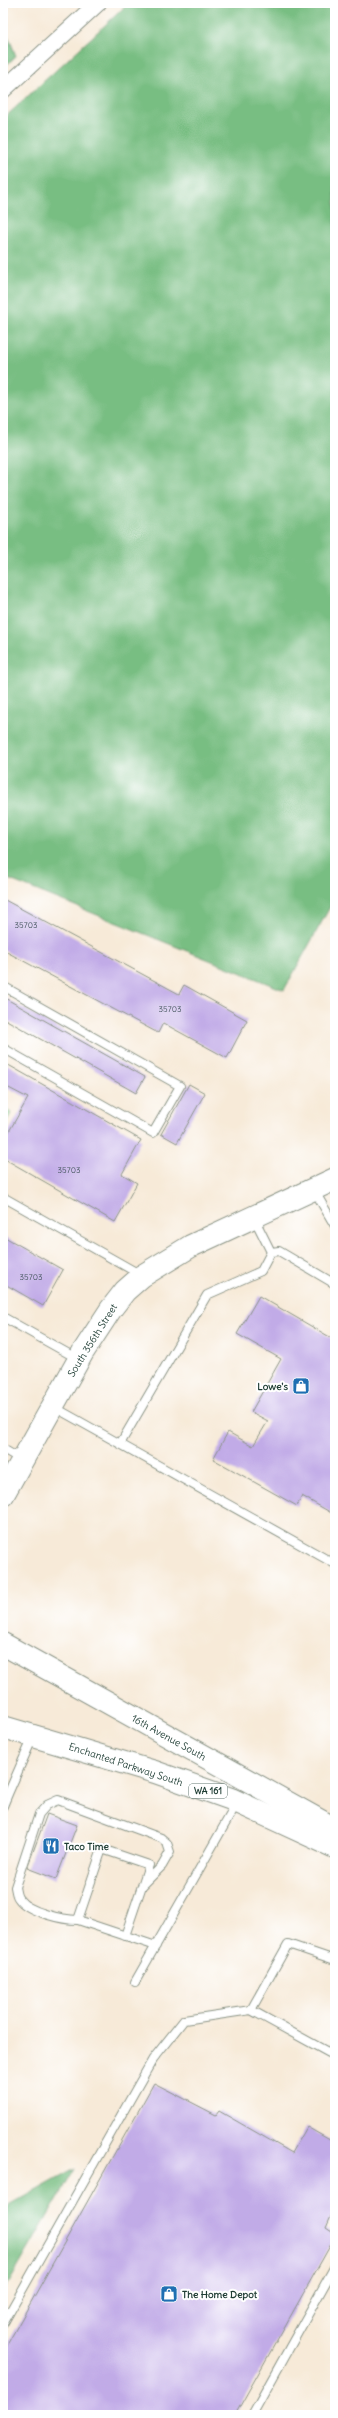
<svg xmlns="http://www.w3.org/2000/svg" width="338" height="2418" font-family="Delius,sans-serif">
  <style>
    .green { fill: #95df9a; stroke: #5a8e67 }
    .forest { fill: #78be82; stroke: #4c7e5b }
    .building { fill: #c1abe7 }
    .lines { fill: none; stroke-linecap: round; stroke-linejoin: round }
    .lane-casing { stroke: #8b9486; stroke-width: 10 }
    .street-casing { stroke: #8b9486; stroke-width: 18 }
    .secondary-casing { stroke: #8b9486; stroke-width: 24 }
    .primary-casing { stroke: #8b9486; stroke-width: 24 }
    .lane { stroke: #fff; stroke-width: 8 }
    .street { stroke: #fff; stroke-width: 16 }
    .secondary { stroke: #fff; stroke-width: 22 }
    .primary { stroke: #fff; stroke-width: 22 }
    .labels { text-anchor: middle; stroke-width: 4; stroke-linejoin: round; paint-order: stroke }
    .number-label { font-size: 8px; fill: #485861 }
    .shield { fill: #fff; stroke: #627771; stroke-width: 1 }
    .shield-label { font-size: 9px; font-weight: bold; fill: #1f3d34 }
    .street-label { font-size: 10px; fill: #1f3d34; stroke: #fff }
    .poi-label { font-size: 10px; font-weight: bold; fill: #1f3d34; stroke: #fff; text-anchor: start }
  </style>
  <rect width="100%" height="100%" fill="#fff"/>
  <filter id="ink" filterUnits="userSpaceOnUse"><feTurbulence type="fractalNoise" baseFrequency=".025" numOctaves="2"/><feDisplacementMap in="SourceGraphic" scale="8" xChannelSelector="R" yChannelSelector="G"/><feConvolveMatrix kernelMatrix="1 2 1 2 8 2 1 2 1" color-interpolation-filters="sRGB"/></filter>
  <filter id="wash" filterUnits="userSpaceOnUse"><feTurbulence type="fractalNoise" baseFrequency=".012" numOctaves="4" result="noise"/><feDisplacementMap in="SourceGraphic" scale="16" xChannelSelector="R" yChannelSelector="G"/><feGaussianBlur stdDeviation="0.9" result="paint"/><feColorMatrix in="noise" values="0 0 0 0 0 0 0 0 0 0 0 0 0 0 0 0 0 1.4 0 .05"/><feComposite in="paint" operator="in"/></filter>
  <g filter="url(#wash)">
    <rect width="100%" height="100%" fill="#f7ead8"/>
    <path class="green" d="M3,1108L11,1113L3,1128Z"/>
    <path class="forest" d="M129,3H335V898L284,990L3,877V119Z
      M3,30L9,38L16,56L3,68Z
      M75,2169L3,2293V2209Z"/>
    <g id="blocks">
      <path class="building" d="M3,899L179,994L184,985L247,1020L227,1058L163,1023L158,1033L3,950Z
        M3,997L145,1077L136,1093L3,1018Z
        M3,1062L141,1140L122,1174L137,1183L115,1222L3,1158V1142L28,1098L3,1085Z
        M189,1084L205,1093L177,1143L161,1134Z
        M3,1236L63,1270L43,1306L3,1283Z
        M259,1296L335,1340V1515L302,1496L297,1506L213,1459L228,1432L253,1446L268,1421L251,1412L281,1359L237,1334Z
        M47,1814L77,1825L56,1879L27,1868Z
        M154,2083L216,2115L219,2111L292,2153L307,2127L335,2143V2207L326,2228L335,2234V2237L235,2415H3V2352Z"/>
    </g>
  </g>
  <g filter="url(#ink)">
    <use href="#blocks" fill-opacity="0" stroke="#8b9486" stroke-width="1"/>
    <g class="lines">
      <g class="lane-casing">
        <path id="lane" d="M3,986L180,1086L153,1133L3,1048
          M314,1190L335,1226
          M3,1197L141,1275
          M271,1252L279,1251L335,1284
          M3,1317L78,1359
          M54,1407L335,1564
          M120,1444L207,1295L261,1271L271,1252L254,1218
          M3,1449L22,1460
          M8,1794L33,1737
          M3,1806L8,1794L4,1793
          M78,1920C63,1920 28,1912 19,1899C16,1896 16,1891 15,1887L39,1814L47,1805L58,1800L161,1838L167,1843L170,1852L162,1866L142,1886
          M125,1936L149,1865L102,1849L78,1920L156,1946
          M335,1960L288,1944L251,2010L335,2056
          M135,1982L237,1803
          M3,2324L153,2059L184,2020L251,2010
          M252,2415L335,2266"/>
      </g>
      <g class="street-casing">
        <path id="street" d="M3,90L98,3"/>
      </g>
      <g class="secondary-casing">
        <path id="secondary" d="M3,1495L83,1352L111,1309L125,1291L142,1276L191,1246L335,1179
          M3,1644L335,1829"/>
      </g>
      <g class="primary-casing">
        <path id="primary" d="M3,1727L155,1772L231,1799L335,1847"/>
      </g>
      <use href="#lane" class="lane"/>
      <use href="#street" class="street"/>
      <use href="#secondary" class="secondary"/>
      <use href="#primary" class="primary"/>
    </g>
  </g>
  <defs>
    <g id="shop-square" transform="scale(0.9)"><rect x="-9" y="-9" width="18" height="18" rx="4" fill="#1f6fb2" stroke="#fff"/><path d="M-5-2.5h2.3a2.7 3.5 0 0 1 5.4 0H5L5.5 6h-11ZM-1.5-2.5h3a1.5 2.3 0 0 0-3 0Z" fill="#fff"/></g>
    <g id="restaurant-square" transform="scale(0.9)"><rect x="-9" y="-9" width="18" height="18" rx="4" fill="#1f6fb2" stroke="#fff"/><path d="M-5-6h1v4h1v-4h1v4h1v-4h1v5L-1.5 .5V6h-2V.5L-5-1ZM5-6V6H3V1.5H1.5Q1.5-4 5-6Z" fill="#fff"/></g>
  </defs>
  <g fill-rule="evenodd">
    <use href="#shop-square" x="301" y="1386"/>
    <use href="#restaurant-square" x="51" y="1846"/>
    <use href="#shop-square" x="169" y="2294"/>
  </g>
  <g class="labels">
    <g class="number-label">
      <text x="26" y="928">35703</text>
      <text x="170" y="1012">35703</text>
      <text x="69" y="1173">35703</text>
      <text x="31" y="1280">35703</text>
    </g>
    <rect class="shield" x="189" y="1784" width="38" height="14" rx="3"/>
    <g class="shield-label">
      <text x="208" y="1794">WA 161</text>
    </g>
    <g class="street-label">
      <text transform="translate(92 1340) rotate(-58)" y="4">South 356th Street</text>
      <text transform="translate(169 1737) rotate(29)" y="4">16th Avenue South</text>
      <text transform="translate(126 1764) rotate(18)" y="4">Enchanted Parkway South</text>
    </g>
    <g class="poi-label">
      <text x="288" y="1390" text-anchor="end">Lowe's</text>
      <text x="64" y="1850">Taco Time</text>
      <text x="182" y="2298">The Home Depot</text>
    </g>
  </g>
  <rect width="338" height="2418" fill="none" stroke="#fff" stroke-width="16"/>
</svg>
